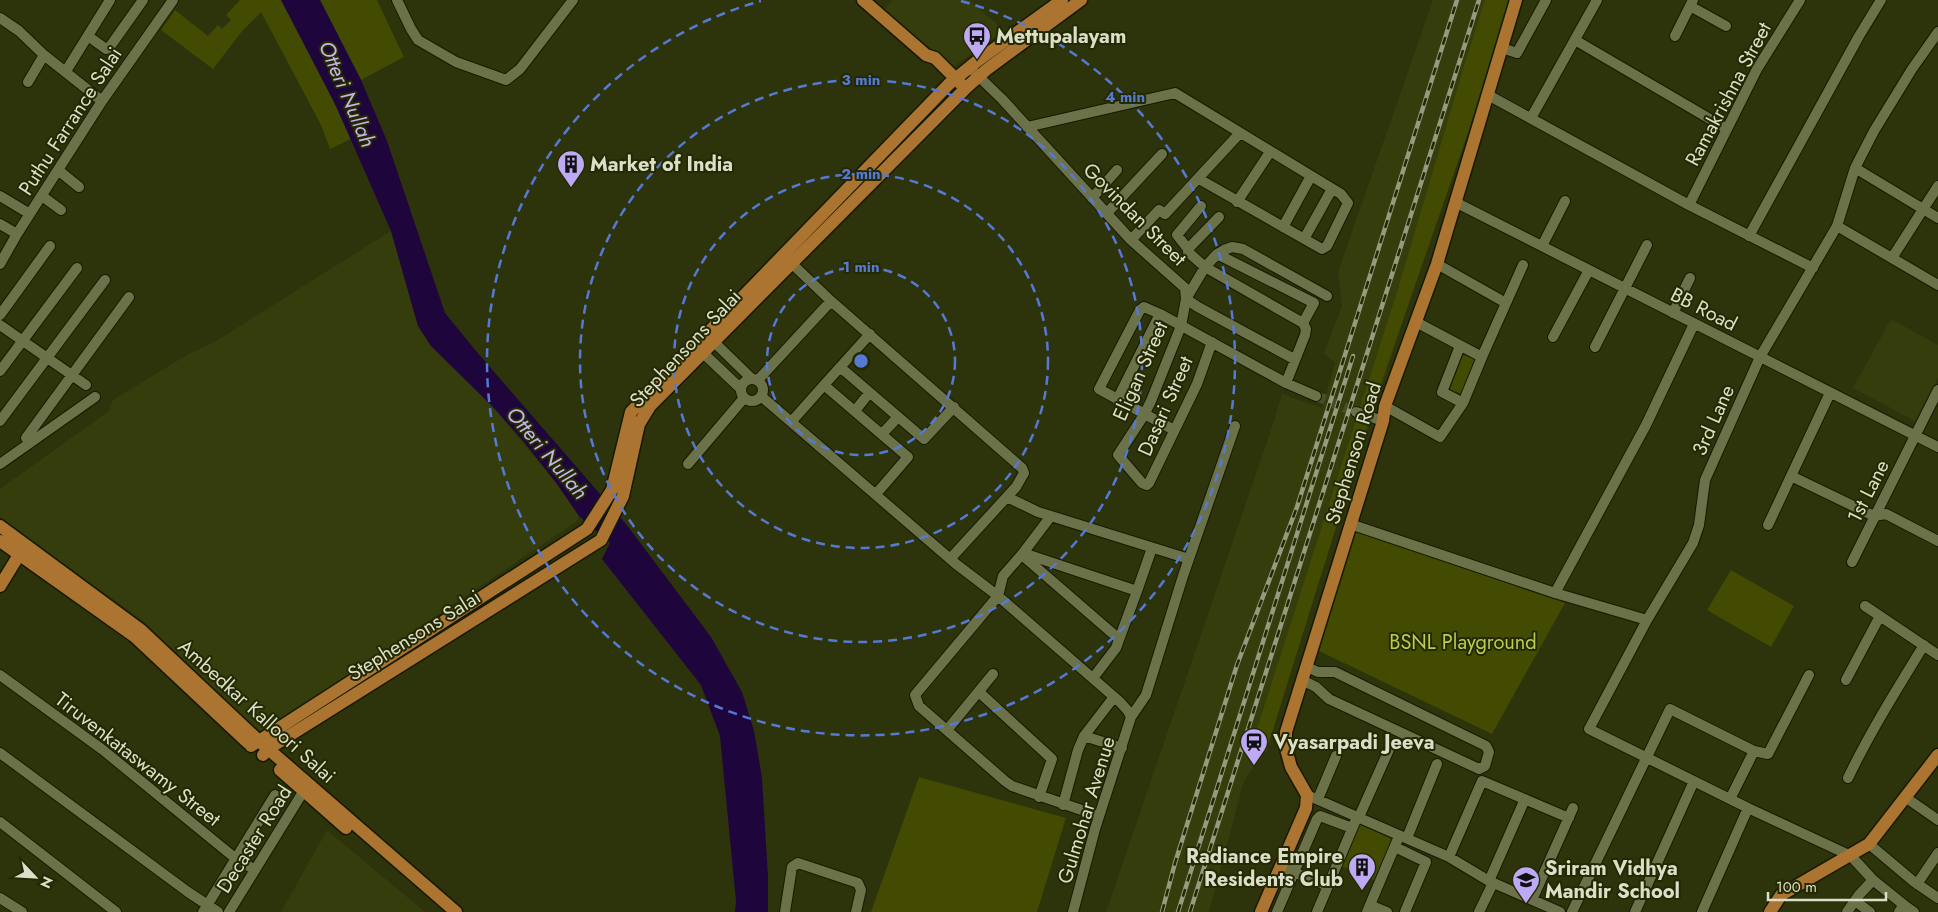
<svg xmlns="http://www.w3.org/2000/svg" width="1938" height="912" font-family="Jost,sans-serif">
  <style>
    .built { fill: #363d0c }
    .green { fill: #424b01 }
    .water { fill: #1e063d }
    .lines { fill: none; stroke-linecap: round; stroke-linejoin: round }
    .minor-tunnel { stroke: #474d28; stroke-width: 10; stroke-dasharray: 10 5; stroke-linecap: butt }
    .minor-casing { stroke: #161a00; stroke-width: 12 }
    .major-casing { stroke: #161a00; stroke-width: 15 }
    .minor { stroke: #6b724a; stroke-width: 10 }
    .major { stroke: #ab7430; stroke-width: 12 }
    .rail-casing { stroke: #969a7e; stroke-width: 4.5 }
    .rail { stroke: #242901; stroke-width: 2.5; stroke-dasharray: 8; stroke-linecap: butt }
    .ring { fill: none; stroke: #567ad4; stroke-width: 2.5; stroke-dasharray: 9 6 }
    .labels { text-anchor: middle; stroke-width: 4; stroke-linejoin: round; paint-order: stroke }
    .poi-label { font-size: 20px; font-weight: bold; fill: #dbdfca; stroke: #242901; text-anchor: start }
    .street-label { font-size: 20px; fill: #dbdfca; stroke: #242901 }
    .park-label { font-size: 20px; fill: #bbcd4d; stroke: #242901 }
    .water-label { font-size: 21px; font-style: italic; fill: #c4b5eb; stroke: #242901 }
    .centre { fill: #567ad4; stroke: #242901; stroke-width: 2.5 }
    .ring-label { font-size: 15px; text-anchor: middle; font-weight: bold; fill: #567ad4; stroke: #242901; stroke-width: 4; stroke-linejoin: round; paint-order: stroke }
  </style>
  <rect width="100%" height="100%" fill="#2d330b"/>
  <path class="built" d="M892,0H969L1004,30L952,68L884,10Z
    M1433,0H1504L1436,219L1263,753L1244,781L1209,912H1106L1272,427L1282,394L1322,408L1335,363L1324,353L1342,306L1338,272Z
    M391,231L418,326L431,346L494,408L557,484L579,516L577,521L264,732L254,730L143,621L0,517V489L109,411L113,400L190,353L213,343Z
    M1891,319L1938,345V378L1915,421L1853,388Z
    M327,830L425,912H281Z"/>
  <path class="green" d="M240,0H281L319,70L351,139L330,149L321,125L261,12L243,30L213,69L161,30L175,10L208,36L218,25L222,29L231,20L226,15Z
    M320,0H377L404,57L361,80Z
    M1485,0H1509L1468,133L1380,386L1266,752L1259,749L1262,735L1256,732L1398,289L1464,66Z
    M1463,355L1479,361L1465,395L1450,389Z
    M1355,531L1565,603L1492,734L1319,651Z
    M1731,570L1794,606L1771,647L1707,610Z
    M919,777L1066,818L1037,912H871Z
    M1359,824L1394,840L1376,881L1341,866Z"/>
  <path class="water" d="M281,0H320L361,80L387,141L445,313L476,351L626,524L711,637L742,692L754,731L762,778L768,877V912H735L736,901L720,736L701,685L602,559L610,543L579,516L557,484L524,442L494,408L431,346L418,326L391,231L336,106Z"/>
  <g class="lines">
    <path class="minor-tunnel" d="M1316,396L1356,412"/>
    <g class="minor-casing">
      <path id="minor" d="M397,0L411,29L418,40L456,62L506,80L520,69L573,0
        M1690,6L1726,26
        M0,18L19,31L44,55L102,101
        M88,36L106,49L109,48L143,0
        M1675,36L1693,0
        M1575,40L1727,129
        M1502,48L1517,53L1546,0
        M66,71L110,0
        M974,72L1002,99L1131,240L1185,288L1186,299L1198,307L1294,359
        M28,82L44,55
        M1488,95L1689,205L1813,268
        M1531,118L1597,0
        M1027,127L1175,93L1341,194L1348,203L1327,246L1322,249L1199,179
        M1855,168L1938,218
        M58,170L79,187
        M0,196L30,214
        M42,196L61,210
        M1092,198L1117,170
        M1237,202L1270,152
        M1455,202L1938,447
        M1689,205L1757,69L1800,0
        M1201,206L1177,235L1188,249V252L1205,267L1303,323L1306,329L1305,335L1286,383
        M1107,213L1162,154
        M0,224L17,234
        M1837,226L1938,285
        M1283,227L1311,176
        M1749,236L1859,36L1881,0
        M1304,239L1332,189
        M1131,240L1159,210L1165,214L1240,133
        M1542,246L1565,201
        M1188,249L1219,217
        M1217,254L1314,303L1303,323
        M1892,258L1938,186
        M787,259L831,301L1022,468L1024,473L1016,487L950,559
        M0,264L17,234L102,101L173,0
        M1437,264L1506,303
        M1673,313L1690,278
        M0,315L50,246
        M1416,322L1482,357
        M0,325L86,385
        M1553,337L1589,270
        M714,342L751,378
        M1212,342L1197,384L1149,483L1147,485L1142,483L1118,455L1144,415L1151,401L1181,326L1186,299L1205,267L1217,254L1224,250L1232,247L1243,249L1327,296
        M1460,346L1442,392L1463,403
        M1595,347L1647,245
        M703,353L740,388
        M840,367L924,439L954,407
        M0,371L77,268
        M741 390a11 11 0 1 1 22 0a11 11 0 1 1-22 0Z
        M758,380L831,301
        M824,385L870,334
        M761,396L956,564L998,596L1003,576L1023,553L1137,591L1116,648L1093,678
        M1117,400L1160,314
        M1385,406L1440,437L1463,403L1482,357L1523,265
        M855,411L869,393
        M1356,412L1383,421
        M0,421L105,280
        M792,421L824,385L908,457L876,494
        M1174,430L1099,389L1140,310L1144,307L1160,314L1286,383L1316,396
        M882,434L898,417
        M26,438L129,297
        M0,464L95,397
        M688,464L744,398
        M1791,476L1874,516L1886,514L1938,541
        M1007,497L1038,512L1189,559
        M1350,524L1555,593L1647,620
        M1768,525L1830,393
        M1023,553L1051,516
        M1022,555L1119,639
        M1852,562L1938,390
        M1137,591L1152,548
        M1555,593L1646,425L1694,324
        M1865,606L1938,655
        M0,675L103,750L235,858L255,870
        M1302,680L1316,687L1329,699L1479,769L1485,766L1489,752L1486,746L1335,672H1318L1307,667
        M1846,680L1880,616
        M979,692L1052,759L1039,797
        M947,730L993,674
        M1084,736L1122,748
        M0,753L188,892L218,912
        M1848,778C1870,732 1897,689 1924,645
        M1307,795L1449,857L1489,881L1560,912
        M1905,797L1938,820
        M1318,799L1336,756
        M1730,799L1754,751L1768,754L1809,675
        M1063,805L1078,750L1084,736L1114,697
        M1099,816L1012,786L1005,781L919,706L915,695L998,596L1120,702L1128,711L1131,717
        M1359,817L1391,745
        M0,822L116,912
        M1407,838L1437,764
        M1869,844L1913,881L1938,898
        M1395,847L1426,862L1405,912
        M1449,857L1482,781L1569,818
        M1289,870L1328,886
        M1489,881L1525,799
        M1917,884L1938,853
        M0,898L22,912
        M1532,900L1573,808
        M1855,901L1870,912
        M1370,905L1387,912
        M1904,905L1914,912
        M203,912L275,795
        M229,912L303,792L308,787
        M785,912L792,867L798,863L858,883L861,890L856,912
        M1073,912L1095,829L1131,717L1146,695L1183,576L1235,426
        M1277,912L1317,819L1320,816L1352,828
        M1317,912L1355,822
        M1367,912L1397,841
        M1479,912L1493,883
        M1572,912L1670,709L1754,751
        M1635,912L1694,781
        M1702,912L1748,808
        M1847,912L1859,895L1873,880
        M1899,912L1904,905L1873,880L1851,856L1748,808L1589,729L1647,620L1693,543L1699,525L1705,480L1760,357L1837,226L1855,168L1874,131L1912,69L1938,32"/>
    </g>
    <g class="major-casing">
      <path id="major" d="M863,0L926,55L935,58L961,84
        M0,526L141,630L259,741L456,912
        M0,541L134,636L248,743
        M0,586L22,550
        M251,746L587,529L612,490L631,412L949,84L976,62L1062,0
        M263,755L268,749L601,540L623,496L639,424L650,406L967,87L986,70L1081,0
        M280,770L346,828
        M1261,912L1306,808L1307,795L1291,767L1286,749V732L1383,421L1385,406L1437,264L1516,0
        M1770,912L1781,895L1869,844L1938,755"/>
    </g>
    <use href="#minor" class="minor"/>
    <use href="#major" class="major"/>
    <g class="rail-casing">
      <path id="rail" d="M1162,912L1175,863L1237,665L1297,507L1457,0
        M1178,912L1353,356
        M1190,912L1479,0"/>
    </g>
    <use href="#rail" class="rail"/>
  </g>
  <g class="ring">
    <circle cx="861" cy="361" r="94"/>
    <circle cx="861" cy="361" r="187"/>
    <circle cx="861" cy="361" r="281"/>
    <path d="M961 1A374 374 0 1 1 761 1"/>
  </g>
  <defs>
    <g id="bus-pin" transform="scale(1.4375)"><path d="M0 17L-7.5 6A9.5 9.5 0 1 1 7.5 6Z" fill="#bea9f4" stroke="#242901"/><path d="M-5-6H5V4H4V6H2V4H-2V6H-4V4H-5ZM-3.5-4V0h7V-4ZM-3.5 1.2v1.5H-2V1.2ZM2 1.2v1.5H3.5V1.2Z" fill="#111"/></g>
    <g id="building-pin" transform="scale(1.4375)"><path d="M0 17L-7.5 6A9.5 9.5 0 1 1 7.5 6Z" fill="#bea9f4" stroke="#242901"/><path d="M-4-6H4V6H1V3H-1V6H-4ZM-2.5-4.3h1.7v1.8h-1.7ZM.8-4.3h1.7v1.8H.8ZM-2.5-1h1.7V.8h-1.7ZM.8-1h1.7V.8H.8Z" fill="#111"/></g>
    <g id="station-pin" transform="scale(1.4375)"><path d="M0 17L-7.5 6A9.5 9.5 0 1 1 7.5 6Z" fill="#bea9f4" stroke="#242901"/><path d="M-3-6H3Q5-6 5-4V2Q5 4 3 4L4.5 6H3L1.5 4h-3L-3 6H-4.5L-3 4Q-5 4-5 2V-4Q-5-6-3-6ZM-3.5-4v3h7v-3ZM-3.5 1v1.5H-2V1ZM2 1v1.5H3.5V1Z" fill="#111"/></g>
    <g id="school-pin" transform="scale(1.4375)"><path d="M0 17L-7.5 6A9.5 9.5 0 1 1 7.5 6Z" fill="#bea9f4" stroke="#242901"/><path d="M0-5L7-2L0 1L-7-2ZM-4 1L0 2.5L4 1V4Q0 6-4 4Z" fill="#111"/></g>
  </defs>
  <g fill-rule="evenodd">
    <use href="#bus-pin" x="977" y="36"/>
    <use href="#building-pin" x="571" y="164"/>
    <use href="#station-pin" x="1254" y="742"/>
    <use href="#building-pin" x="1362" y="867"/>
    <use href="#school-pin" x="1526" y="880"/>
  </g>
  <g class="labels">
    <g class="poi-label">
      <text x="996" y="43">Mettupalayam</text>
      <text x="590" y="171">Market of India</text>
      <text x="1273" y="749">Vyasarpadi Jeeva</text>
      <text x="1343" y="863" text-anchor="end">Radiance Empire<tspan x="1343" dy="23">Residents Club</tspan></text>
      <text x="1545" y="875">Sriram Vidhya<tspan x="1545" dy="23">Mandir School</tspan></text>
    </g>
    <g class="street-label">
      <text transform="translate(1728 94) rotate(-62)" y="7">Ramakrishna Street</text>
      <text transform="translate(70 121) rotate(-57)" y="7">Puthu Farrance Salai</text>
      <text transform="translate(1135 214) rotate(45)" y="7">Govindan Street</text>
      <text transform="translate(1704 309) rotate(27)" y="7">BB Road</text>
      <text transform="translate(685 348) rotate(-47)" y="7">Stephensons Salai</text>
      <text transform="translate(1140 371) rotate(-66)" y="7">Eligan Street</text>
      <text transform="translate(1165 406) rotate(-66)" y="7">Dasari Street</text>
      <text transform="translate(1713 420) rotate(-66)" y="7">3rd Lane</text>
      <text transform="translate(1353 453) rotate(-73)" y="7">Stephenson Road</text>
      <text transform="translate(1868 491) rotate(-63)" y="7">1st Lane</text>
      <text transform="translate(414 635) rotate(-32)" y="7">Stephensons Salai</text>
      <text transform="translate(257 711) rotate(42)" y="7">Ambedkar Kalloori Salai</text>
      <text transform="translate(138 759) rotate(38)" y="7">Tiruvenkataswamy Street</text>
      <text transform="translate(1086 810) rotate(-73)" y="7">Gulmohar Avenue</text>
      <text transform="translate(254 839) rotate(-58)" y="7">Decaster Road</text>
    </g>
    <g class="park-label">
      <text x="1463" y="649">BSNL Playground</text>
    </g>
    <g class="water-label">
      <text transform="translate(347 94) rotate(67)" y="7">Otteri Nullah</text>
      <text transform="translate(547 453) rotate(50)" y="7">Otteri Nullah</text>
    </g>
  </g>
  <circle cx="861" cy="361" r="8" class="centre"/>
  <g class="ring-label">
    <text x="861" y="85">3 min</text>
    <text x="1125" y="102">4 min</text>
    <text x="861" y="179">2 min</text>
    <text x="861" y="272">1 min</text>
  </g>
  <g transform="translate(35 877) rotate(115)" stroke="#242901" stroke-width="4" paint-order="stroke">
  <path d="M0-4L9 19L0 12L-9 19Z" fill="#dbdfca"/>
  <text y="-8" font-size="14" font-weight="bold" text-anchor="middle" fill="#dbdfca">N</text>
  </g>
  <path d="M1768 892v8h118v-8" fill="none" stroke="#dbdfca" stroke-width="2.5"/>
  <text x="1776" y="892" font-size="15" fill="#dbdfca" stroke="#242901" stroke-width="4" paint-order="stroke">100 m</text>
</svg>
